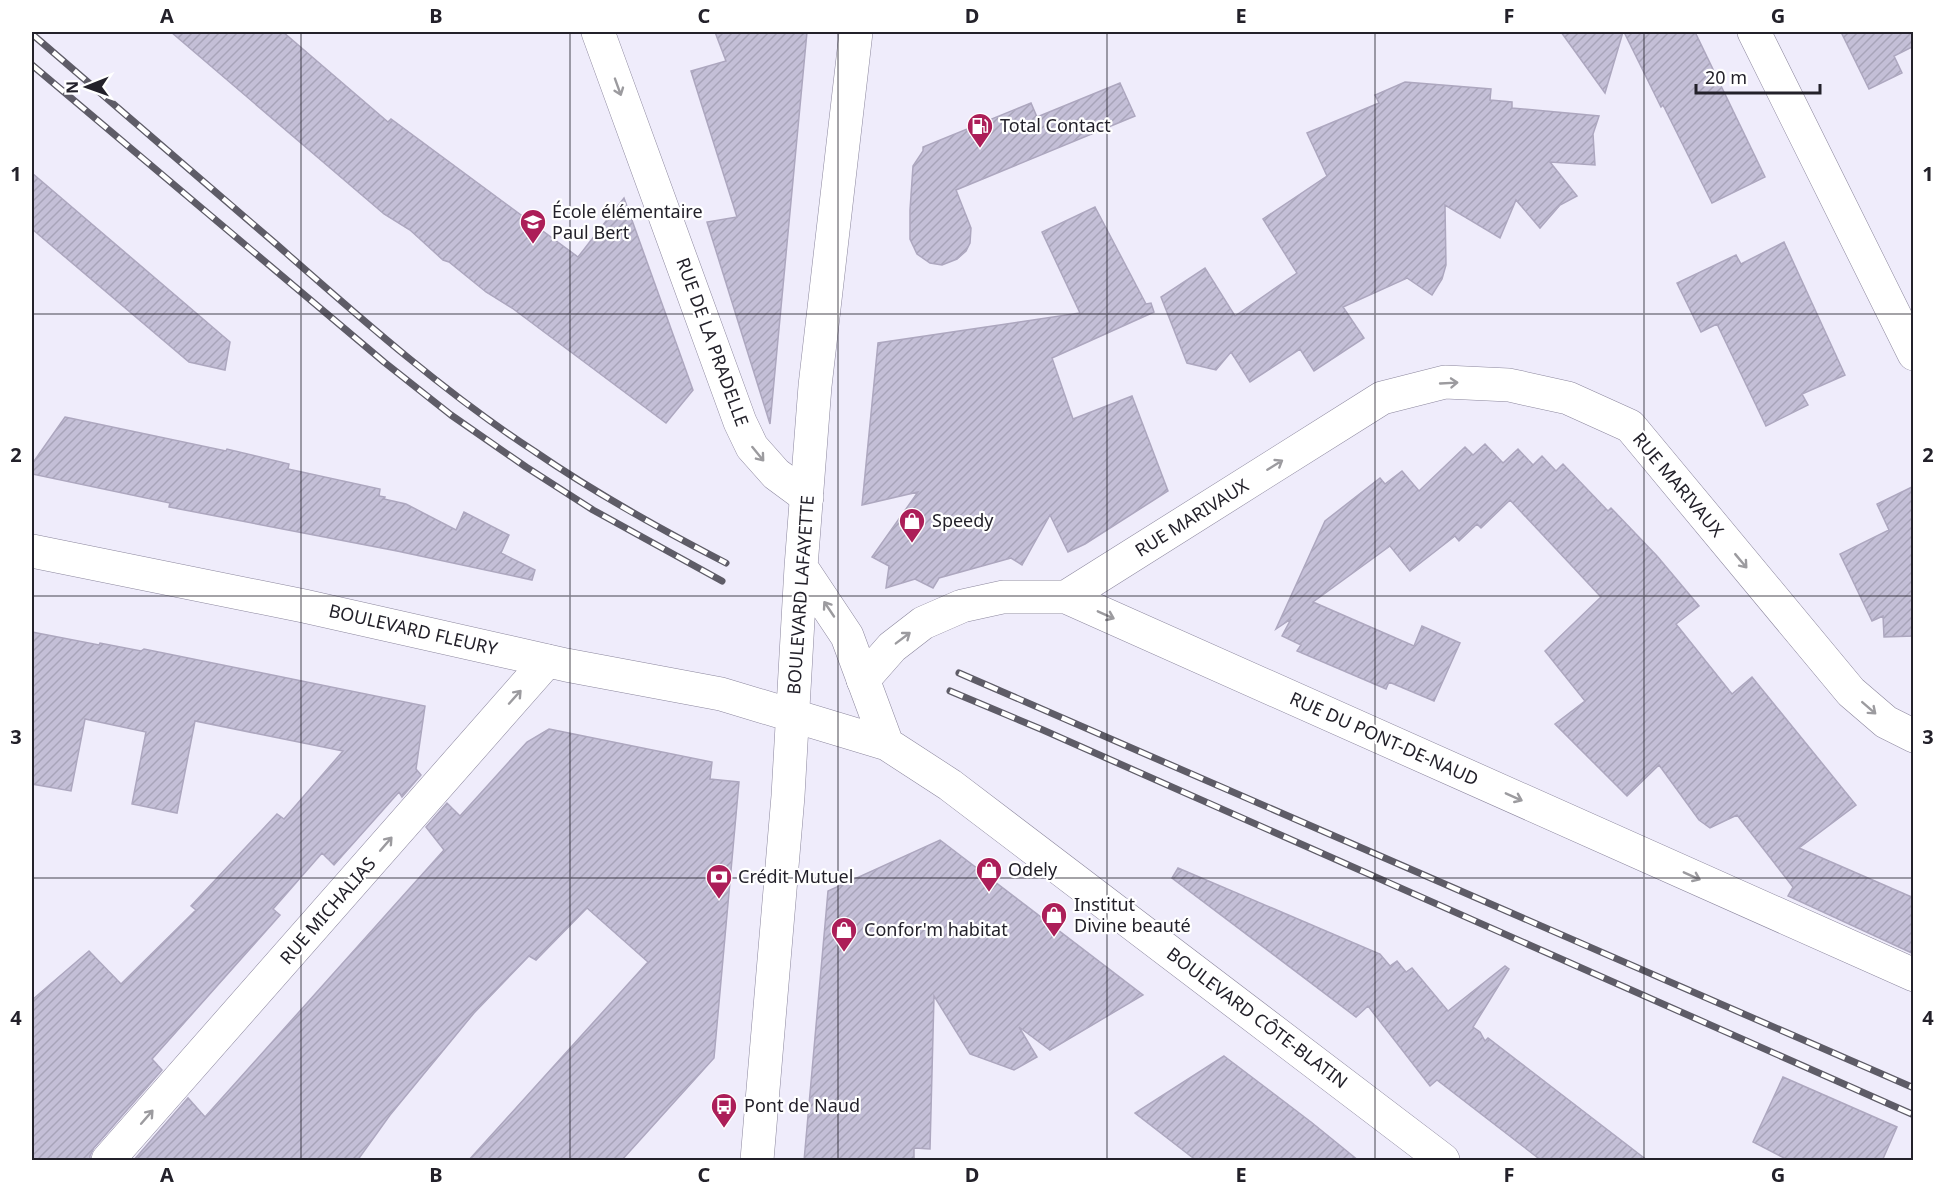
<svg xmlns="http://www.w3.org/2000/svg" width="1945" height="1192" font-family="'Noto Sans',sans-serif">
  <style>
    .building { fill: url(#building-hatch); stroke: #ada7bf; stroke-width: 1.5 }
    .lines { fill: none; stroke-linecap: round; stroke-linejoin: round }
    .minor-casing { stroke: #8b869d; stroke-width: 34 }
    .major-casing { stroke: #8b869d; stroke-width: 34 }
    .minor { stroke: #fff; stroke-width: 33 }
    .major { stroke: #fff; stroke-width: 33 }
    .rail-casing { stroke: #5e5c67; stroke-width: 7 }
    .rail { stroke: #fff; stroke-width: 4.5; stroke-dasharray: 14; stroke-linecap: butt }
    .oneway { stroke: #9c9b9f }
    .grid { fill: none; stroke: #23212a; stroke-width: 1.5; stroke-opacity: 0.55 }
    .labels { text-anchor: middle; stroke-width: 4.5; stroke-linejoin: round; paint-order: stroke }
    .poi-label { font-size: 18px; fill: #23212a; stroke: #fff; text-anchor: start }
    .street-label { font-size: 18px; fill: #23212a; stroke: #fff }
    .neatline { fill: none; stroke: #23212a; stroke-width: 2 }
    .grid-label { font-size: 20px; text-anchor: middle; font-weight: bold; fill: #23212a }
  </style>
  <defs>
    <pattern id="building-hatch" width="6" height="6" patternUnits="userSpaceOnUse" patternTransform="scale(1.5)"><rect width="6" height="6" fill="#c4bfd7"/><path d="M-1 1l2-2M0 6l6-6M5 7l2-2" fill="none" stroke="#a8a4b9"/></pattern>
  </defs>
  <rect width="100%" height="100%" fill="#efecfb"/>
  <path class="building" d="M171,32H283L388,122L391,119L578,257L624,198L693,390L666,423L512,308L486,292L449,262L443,260L410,230L384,214Z
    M715,32H807L770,424L707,222L737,217L691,71L726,61Z
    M1561,32H1623L1605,93Z
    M1624,32H1695L1765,177L1712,203L1663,105L1661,107Z
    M1841,32H1914V46L1894,56L1902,73L1869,89Z
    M1405,82L1491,89L1490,100L1512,102V108L1599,116L1593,134L1595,165L1550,162L1577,196L1560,205L1540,228L1516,200L1500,238L1445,205L1446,265L1442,279L1432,295L1407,278L1343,307L1364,338L1314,371L1300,349L1250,382L1231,352L1216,370L1187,363L1161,297L1205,268L1235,316L1297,273L1263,219L1327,176L1307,133L1379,103L1375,95Z
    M1120,83L1135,116L956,190L971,228L970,243L966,251L957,259L942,265L930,263L917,254L910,239V210L913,166L923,151V147L1031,103L1037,117Z
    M32,173L230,342L225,370L189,362L32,229Z
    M1095,207L1146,304L1151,303L1154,312L1052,358L1073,419L1132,396L1168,491L1085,544L1068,552L1050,515L1022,565L1011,558L939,578L933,588L915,579L886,588L889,566L872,557L918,492L862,505L878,343L1080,313L1042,232Z
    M1784,242L1845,375L1802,394L1808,405L1766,426L1717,324L1701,332L1677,283L1736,255L1741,264Z
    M65,417L226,451L227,449L289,464L288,469L380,489L379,496L385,497L384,499L406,504L456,530L464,512L509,535L501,553L535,570L532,580L397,551L169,507L170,503L32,474V464Z
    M1485,444L1503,463L1518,449L1533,465L1542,456L1556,471L1563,464L1608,511L1611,508L1657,556L1699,606L1676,624L1732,694L1752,677L1856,805L1799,848L1914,898V954L1788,896L1793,887L1737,815L1710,828L1699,820L1659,765L1627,796L1555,724L1585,701L1545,651L1601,597L1510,500L1481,528L1477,524L1459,541L1455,536L1410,571L1390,546L1313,602L1414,646L1422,626L1460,643L1434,701L1389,682L1386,689L1297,651L1301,645L1282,636L1291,619L1276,629L1325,521L1380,478L1385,484L1402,471L1419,491L1465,447L1473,455Z
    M1914,486V636L1884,637L1883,616L1872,621L1840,554L1889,530L1877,504Z
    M32,632L99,645L100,643L141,651L144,649L425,706L416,769L421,775L402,797L399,792L334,865L322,853L273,909L280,915L152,1059L162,1070L94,1148L90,1156V1161H32V1000L89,951L121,984L196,910L191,906L277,814L284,819L343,751L195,721L177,813L132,804L146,732L85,719L71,791L32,784Z
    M549,729L712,762L710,779L739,782L714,1058L621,1161H468L648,962L587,908L536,960L529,956L474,1013L390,1115L357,1161H133L188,1098L205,1117L444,850L426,827L447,803L460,816L527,742Z
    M940,840L1143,995L1050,1050L1019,1027L1037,1057L1014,1070L970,1054L934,996L930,1149L914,1148V1161H804L828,891Z
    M1178,868L1380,954L1390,966L1397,961L1406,972L1412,968L1448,1011L1505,966L1509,969L1473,1027L1480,1032L1485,1041L1488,1038L1648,1161H1542L1437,1080L1430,1086L1368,1006L1356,1017L1172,878Z
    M1224,1056L1311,1122L1359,1161H1197L1135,1113Z
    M1783,1077L1897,1127L1882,1161H1790L1753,1142Z"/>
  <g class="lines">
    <g class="minor-casing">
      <path id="minor" d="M598,32L740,422L752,447L776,474L807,497
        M1754,32L1914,354
        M1066,597L1382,398L1445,382L1509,385L1568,398L1630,426L1851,692L1886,722L1914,736
        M863,680L892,647L923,623L962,606L1003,597H1066L1914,975
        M108,1160L547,661"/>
    </g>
    <g class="major-casing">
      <path id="major" d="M32,551L304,606L566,665L721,694L887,744L950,785L1443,1160
        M801,567L847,636L887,744
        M757,1160L788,796L801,567L815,386L856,32"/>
    </g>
    <use href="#minor" class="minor"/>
    <use href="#major" class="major"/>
    <g class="rail-casing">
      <path id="rail" d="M32,34C113,104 195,174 276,244C358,316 442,391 534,451C595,493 660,529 726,563
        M32,65L384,362L451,415L526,467L593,510L722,581
        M959,673L1914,1088
        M950,691L1043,730L1914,1115"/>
    </g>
    <use href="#rail" class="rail"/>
  </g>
  <defs><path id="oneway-shaft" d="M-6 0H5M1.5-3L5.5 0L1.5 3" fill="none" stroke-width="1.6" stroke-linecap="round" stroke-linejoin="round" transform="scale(1.5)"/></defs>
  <g class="oneway">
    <use href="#oneway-shaft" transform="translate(618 87) rotate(70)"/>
    <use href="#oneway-shaft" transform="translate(1449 383) rotate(-3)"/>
    <use href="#oneway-shaft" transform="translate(758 454) rotate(51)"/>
    <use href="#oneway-shaft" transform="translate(1275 465) rotate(-32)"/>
    <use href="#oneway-shaft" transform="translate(1741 561) rotate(50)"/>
    <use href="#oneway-shaft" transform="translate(829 609) rotate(-124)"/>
    <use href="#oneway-shaft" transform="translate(1106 615) rotate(24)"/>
    <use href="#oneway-shaft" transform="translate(903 638) rotate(-37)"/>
    <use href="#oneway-shaft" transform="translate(515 697) rotate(-48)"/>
    <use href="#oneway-shaft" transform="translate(1869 708) rotate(41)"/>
    <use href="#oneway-shaft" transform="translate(1514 797) rotate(24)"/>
    <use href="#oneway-shaft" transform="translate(386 844) rotate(-49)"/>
    <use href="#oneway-shaft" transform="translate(1692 876) rotate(24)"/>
    <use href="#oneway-shaft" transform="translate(147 1117) rotate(-49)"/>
  </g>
  <path class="grid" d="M301,32V1160M570,32V1160M838,32V1160M1107,32V1160M1375,32V1160M1644,32V1160M32,314H1914M32,596H1914M32,878H1914"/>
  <defs>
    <g id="fuel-pin" transform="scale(1.35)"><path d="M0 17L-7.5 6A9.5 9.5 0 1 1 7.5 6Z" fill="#ac1e58" stroke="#fff"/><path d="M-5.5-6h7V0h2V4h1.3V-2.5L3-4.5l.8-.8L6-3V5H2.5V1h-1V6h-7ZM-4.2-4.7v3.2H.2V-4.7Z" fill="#fff"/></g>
    <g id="school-pin" transform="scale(1.35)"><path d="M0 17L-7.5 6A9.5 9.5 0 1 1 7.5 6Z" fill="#ac1e58" stroke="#fff"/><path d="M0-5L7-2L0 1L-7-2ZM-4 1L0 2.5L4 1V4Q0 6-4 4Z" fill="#fff"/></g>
    <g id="shop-pin" transform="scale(1.35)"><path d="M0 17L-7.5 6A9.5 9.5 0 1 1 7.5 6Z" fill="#ac1e58" stroke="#fff"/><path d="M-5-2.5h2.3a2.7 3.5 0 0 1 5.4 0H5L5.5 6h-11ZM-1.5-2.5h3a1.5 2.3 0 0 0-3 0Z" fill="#fff"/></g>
    <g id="bank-pin" transform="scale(1.35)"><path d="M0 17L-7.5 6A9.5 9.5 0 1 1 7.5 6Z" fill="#ac1e58" stroke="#fff"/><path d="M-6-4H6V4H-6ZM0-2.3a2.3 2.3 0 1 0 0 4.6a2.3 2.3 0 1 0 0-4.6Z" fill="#fff"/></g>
    <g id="bus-pin" transform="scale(1.35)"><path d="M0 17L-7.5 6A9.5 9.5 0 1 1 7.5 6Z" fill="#ac1e58" stroke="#fff"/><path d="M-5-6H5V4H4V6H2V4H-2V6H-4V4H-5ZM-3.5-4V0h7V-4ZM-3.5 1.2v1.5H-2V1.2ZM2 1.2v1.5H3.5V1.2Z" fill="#fff"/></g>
  </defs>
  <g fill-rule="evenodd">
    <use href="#fuel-pin" x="980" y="126"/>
    <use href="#school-pin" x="533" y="222"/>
    <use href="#shop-pin" x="912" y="521"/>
    <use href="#shop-pin" x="989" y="870"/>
    <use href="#bank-pin" x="719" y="877"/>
    <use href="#shop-pin" x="1054" y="915"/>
    <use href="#shop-pin" x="844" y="930"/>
    <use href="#bus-pin" x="724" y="1106"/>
  </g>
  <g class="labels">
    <g class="poi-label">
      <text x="1000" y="132">Total Contact</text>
      <text x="552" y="218">École élémentaire<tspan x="552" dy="21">Paul Bert</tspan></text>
      <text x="932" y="527">Speedy</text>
      <text x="1008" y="876">Odely</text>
      <text x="738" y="883">Crédit Mutuel</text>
      <text x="1074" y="911">Institut<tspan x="1074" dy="21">Divine beauté</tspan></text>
      <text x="864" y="936">Confor'm habitat</text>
      <text x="744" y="1112">Pont de Naud</text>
    </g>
    <g class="street-label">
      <text transform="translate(712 342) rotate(70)" y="6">RUE DE LA PRADELLE</text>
      <text transform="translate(1678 485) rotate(50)" y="6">RUE MARIVAUX</text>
      <text transform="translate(1192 518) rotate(-32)" y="6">RUE MARIVAUX</text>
      <text transform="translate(801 595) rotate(-86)" y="6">BOULEVARD LAFAYETTE</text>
      <text transform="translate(413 630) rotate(13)" y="6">BOULEVARD FLEURY</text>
      <text transform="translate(1384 739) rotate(24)" y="6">RUE DU PONT-DE-NAUD</text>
      <text transform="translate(328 911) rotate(-49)" y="6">RUE MICHALIAS</text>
      <text transform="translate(1257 1018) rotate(37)" y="6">BOULEVARD CÔTE-BLATIN</text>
    </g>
  </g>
  <rect width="1945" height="1192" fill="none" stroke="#ffffff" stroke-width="66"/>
  <g transform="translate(87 87) rotate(269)" stroke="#ffffff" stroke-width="4.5" paint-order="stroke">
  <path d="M0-4.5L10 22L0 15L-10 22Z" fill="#23212a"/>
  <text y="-9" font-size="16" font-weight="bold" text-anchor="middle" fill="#23212a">N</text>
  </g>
  <path d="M1696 84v9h124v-9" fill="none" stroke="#23212a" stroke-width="3"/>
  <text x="1705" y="84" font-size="18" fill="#23212a" stroke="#ffffff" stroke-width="4.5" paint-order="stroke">20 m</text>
  <rect x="33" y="33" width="1879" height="1126" class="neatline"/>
  <g class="grid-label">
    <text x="167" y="23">A</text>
    <text x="436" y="23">B</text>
    <text x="704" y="23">C</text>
    <text x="972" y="23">D</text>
    <text x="1241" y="23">E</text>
    <text x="1509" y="23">F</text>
    <text x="1778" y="23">G</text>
    <text x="16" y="181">1</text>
    <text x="1928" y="181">1</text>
    <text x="16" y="462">2</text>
    <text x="1928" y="462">2</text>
    <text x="16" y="744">3</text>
    <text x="1928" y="744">3</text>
    <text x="16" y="1025">4</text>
    <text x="1928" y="1025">4</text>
    <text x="167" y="1182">A</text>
    <text x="436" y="1182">B</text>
    <text x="704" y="1182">C</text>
    <text x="972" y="1182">D</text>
    <text x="1241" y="1182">E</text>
    <text x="1509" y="1182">F</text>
    <text x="1778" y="1182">G</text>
  </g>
</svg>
